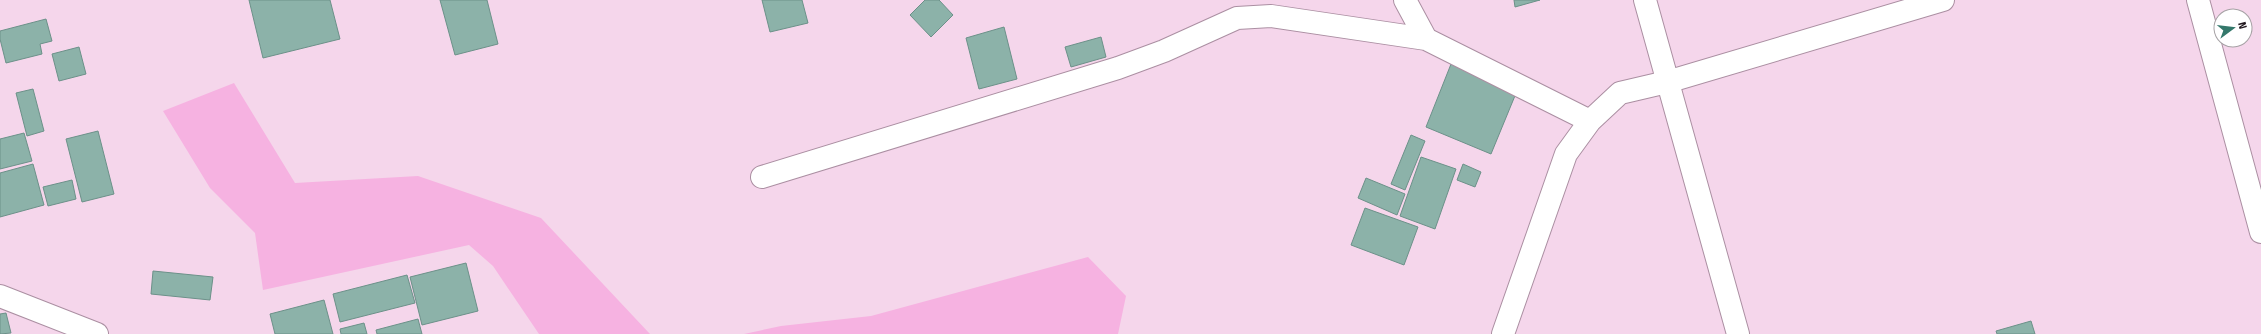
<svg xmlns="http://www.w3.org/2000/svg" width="2261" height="334" font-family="'Fira Sans Condensed',sans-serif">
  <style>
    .green { fill: #f6b2e1 }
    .building { fill: #8cb2a9; stroke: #6c9189 }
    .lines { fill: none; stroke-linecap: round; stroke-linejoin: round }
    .street-casing { stroke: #ab8fa2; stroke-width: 24 }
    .street { stroke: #fff; stroke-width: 22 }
  </style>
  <rect width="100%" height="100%" fill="#f5d6eb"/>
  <path class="green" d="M234,83L295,183L418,176L541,218L650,334H539L493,266L469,245L263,290L255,233L210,188L163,111Z
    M1088,257L1126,296L1118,334H744L781,326L871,316Z"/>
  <path class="building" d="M249,0H330L340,39L263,58Z
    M440,0H487L498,44L455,55Z
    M762,0H802L808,23L770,32Z
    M925,0H939L953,15L931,37L910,15Z
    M1514,0H1540L1515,7Z
    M46,19L52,41L40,44L42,54L6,63L0,39V31Z
    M1004,27L1017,79L979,89L966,38Z
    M1101,37L1106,57L1071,67L1065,47Z
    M79,47L86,74L59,81L52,54Z
    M1453,59L1519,86L1491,154L1426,127Z
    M33,89L44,131L27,136L16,93Z
    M98,131L114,194L82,202L66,139Z
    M24,133L32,161L0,169V139Z
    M1411,135L1425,141L1405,190L1391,184Z
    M1421,157L1456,169L1435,229L1400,216Z
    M33,164L44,205L0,217V173Z
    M1463,164L1481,172L1475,187L1457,180Z
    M1366,178L1405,194L1397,215L1358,198Z
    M72,180L76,199L48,206L43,187Z
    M1365,208L1418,227L1404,265L1351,245Z
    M466,263L478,311L422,325L410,277Z
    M153,271L213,277L210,300L151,294Z
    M407,275L415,303L340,322L333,294Z
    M324,300L333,334H275L270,314Z
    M6,313L11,333L0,334V314Z
    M418,319L422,334H377L376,330Z
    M2031,321L2035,334H1997L1996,331Z
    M364,323L367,334H341L340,329Z"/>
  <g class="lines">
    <g class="street-casing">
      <path id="street" d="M1405,0L1426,39L1590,121
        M1645,0L1738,334
        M2198,0L2261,232
        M762,177L1118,68L1164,51L1237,18L1271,16L1426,39
        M0,296L97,334
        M1503,334L1566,154L1590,121L1620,93L1667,82L1943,0"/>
    </g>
    <use href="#street" class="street"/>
  </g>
  <g transform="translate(2233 28) rotate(75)"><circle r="19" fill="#ffffff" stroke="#a6a2a5"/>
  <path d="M0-3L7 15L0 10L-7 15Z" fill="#34786b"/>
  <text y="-6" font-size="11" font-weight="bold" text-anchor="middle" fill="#21171e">N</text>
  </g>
</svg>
